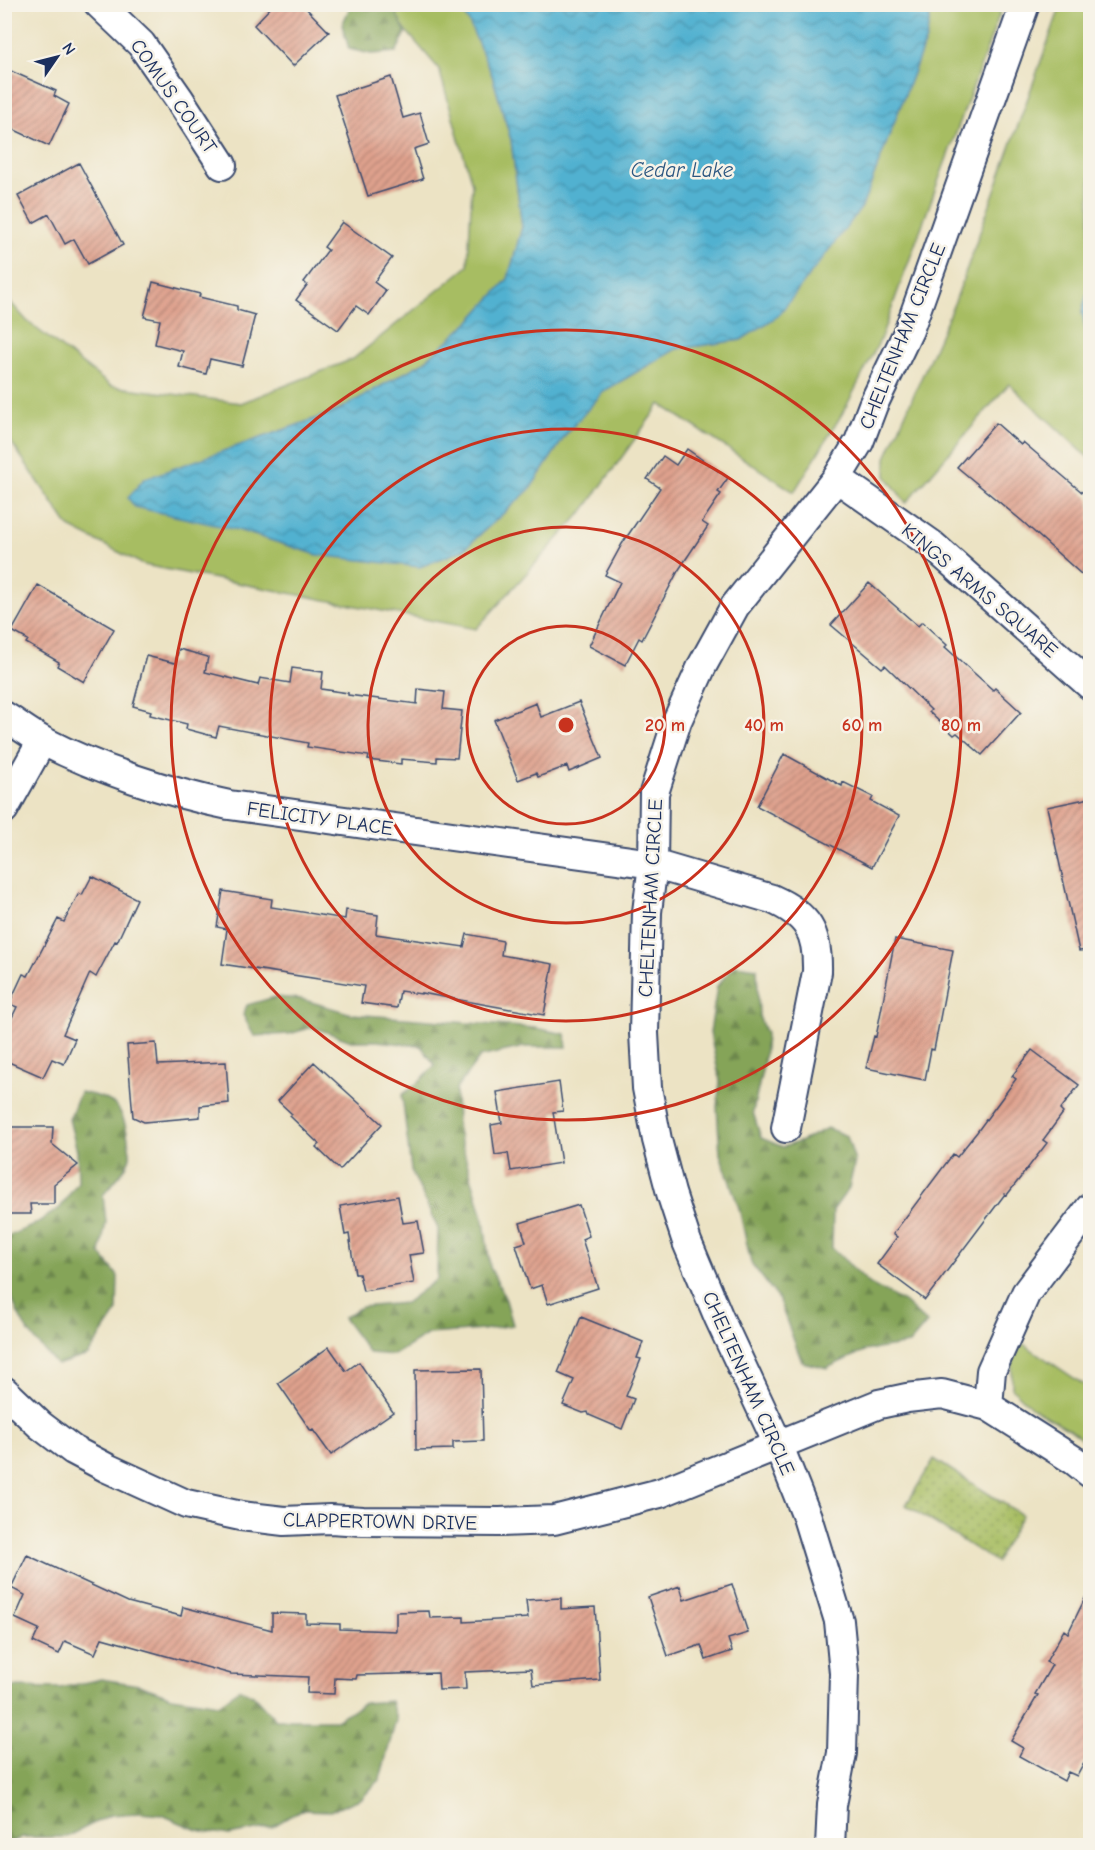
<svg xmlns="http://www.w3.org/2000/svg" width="1095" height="1850" font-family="'Comic Neue',sans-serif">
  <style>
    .grass { fill: #a7bd62; stroke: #617660; stroke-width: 1.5 }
    .forest { fill: url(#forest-firs); stroke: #506a5b; stroke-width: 1.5 }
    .park { fill: url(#park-dots); stroke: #617660; stroke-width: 1.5 }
    .water { fill: url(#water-waves); stroke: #367097; stroke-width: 1.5 }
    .building { fill: url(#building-hatch) }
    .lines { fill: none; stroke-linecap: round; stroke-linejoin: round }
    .minor-casing { stroke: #3a4a6d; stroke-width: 32 }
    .minor { stroke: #fff; stroke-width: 28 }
    .ring { fill: none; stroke: #c8321e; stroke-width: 3 }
    .labels { text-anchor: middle; stroke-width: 5; stroke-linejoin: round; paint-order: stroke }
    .street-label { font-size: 20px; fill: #1b2f5e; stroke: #f7f3e8 }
    .water-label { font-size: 21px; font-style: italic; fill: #2b5680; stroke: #f7f3e8 }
    .centre { fill: #c8321e; stroke: #f7f3e8; stroke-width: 3 }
    .ring-label { font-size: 18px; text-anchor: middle; font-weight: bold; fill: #c8321e; stroke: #f7f3e8; stroke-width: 5; stroke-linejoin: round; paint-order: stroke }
  </style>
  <defs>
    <pattern id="forest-firs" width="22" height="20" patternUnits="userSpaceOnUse" patternTransform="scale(1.5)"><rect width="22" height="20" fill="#85a458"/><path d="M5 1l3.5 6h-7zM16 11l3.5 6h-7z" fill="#6c864c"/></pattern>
    <pattern id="park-dots" width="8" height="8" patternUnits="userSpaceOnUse" patternTransform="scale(1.5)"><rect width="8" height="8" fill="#a7bd62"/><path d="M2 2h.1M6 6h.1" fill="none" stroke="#879a54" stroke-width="1.8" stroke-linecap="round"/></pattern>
    <pattern id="water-waves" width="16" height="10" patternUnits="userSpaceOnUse" patternTransform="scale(1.5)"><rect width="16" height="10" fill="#51b1d0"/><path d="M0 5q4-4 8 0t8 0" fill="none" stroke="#4290ac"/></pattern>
    <pattern id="building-hatch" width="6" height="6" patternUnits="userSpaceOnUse" patternTransform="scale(1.5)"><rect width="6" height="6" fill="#dfa18d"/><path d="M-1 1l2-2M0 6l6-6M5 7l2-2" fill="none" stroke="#b48476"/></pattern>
  </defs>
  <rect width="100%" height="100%" fill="#f7f3e8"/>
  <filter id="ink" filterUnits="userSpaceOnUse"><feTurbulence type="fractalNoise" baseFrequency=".0167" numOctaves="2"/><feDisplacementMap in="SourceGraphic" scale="12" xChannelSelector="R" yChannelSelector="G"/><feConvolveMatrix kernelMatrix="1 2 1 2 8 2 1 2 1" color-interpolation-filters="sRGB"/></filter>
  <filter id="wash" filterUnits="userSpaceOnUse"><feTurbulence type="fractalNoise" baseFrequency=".008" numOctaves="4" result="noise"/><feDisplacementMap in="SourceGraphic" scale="24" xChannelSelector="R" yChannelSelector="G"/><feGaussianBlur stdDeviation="1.35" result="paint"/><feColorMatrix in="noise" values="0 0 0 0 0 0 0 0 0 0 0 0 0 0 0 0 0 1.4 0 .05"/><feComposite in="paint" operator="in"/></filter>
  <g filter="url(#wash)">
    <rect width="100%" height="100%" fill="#ece3c4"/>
    <path class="grass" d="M384,5H458L469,22L492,75L511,140L522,227L508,279L472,319L424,362L337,411L223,451L238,530L318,555L463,550L530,489L567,433L604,391L676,349L741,340L862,207L926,39L932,5H1003L880,340L844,411L794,492L660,404L584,510L476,629L144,565L69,527L5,433L4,295L28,322L111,386L241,403L353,359L468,266L472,184L439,69Z
      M1061,5H1090V285L1082,311L1088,342L1090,348V459L1009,384L906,503L886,476V458L956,299Z
      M1019,1341L1090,1389V1445L1069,1429L1032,1408L1012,1388V1366Z"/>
    <path class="forest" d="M351,5H392L406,33L396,52L371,54L349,49L342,25Z
      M735,965L757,968L759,1016L766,1034L764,1062L753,1112L761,1138L783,1147L802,1141L827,1128L847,1136L855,1161L849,1188L833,1210L832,1248L870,1284L904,1302L927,1323L909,1344L864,1351L827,1368L802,1362L778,1298L751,1263L739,1208L720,1154L717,1107L720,1081L710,1033L717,986Z
      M275,997L301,999L352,1014L535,1028L565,1034L567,1047H524L480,1057L456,1089L457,1128L484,1221L490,1267L506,1300L513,1325L483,1330L428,1334L394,1355L369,1353L343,1318L361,1307L405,1303L437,1279L438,1229L411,1170L402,1095L418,1083L435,1065L421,1046L377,1041H351L313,1027L289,1034L254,1036L243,1015L247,1005Z
      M80,1092C113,1099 123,1103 128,1139C128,1144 131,1152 130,1157C128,1168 110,1187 103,1195L106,1222L100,1253L118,1276L117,1312L88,1355L57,1365C46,1352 32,1339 24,1325C10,1301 0,1263 8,1236L32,1226L60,1208L78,1182L77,1151L69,1119Z
      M101,1679L139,1685L172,1697L219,1704L239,1689L253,1695L276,1720H336L364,1703L391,1701L396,1720L380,1779L362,1798L331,1811L300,1810L272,1827L229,1835L197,1830L162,1815L140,1813L110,1815L67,1837H22L5,1845V1681L12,1687L60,1688Z"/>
    <path class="park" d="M934,1459L1022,1515L996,1562L906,1505Z"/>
    <path class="water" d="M458,5H932L926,39L862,207L778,316L741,340L676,349L604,391L567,433L530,489L463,550L420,567L318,555L238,530L135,507L128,498L144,479L337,411L424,362L472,319L508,279L522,227L511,140L492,75L469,22Z
      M1090,285V348L1088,342L1082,311Z"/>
    <g id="blocks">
      <path class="building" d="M274,4H302L329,32L293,66L254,25Z
        M4,68L56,91L54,96L69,104L49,146L4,125Z
        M391,77L403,118L420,113L429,144L414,149L423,179L368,196L335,95Z
        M79,163L123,245L88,264L74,239L65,244L49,214L33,223L18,196Z
        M342,222L392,258L374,282L386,291L369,315L356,306L338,330L296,300L307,285L304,282L328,250L324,247Z
        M153,282L200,294L199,297L237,306V310L255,315L242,366L210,359L206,374L179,367L183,351L155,344L160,320L144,317Z
        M996,423L1021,445L1023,442L1090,499V582L1022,521L957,467Z
        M687,449L728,478L718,492L721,494L702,522L708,526L678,571L642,640L639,638L625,665L589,646L620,582L605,575L622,544L660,488L647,479L663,456L676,465Z
        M869,583L918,626L922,622L947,645L945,647L993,690L995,688L1021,712L982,755L957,733L954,735L929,712L931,710L885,665L882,668L831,625Z
        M38,585L114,629L84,682L57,666L59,662L26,643L28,640L12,631Z
        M179,649L208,657L205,672L258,685L260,678L290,683L292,668L323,672L321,689L348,693V695L417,704L418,689L445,692L443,709L462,711L457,758L437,757V762L401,759V764L368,760L369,756L307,747L308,743L219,726L216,737L186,729L187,724L150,715L151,711L133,706L146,656L175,663Z
        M579,702L602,758L569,772L567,766L538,777L536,773L518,780L494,720L536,703L541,717Z
        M784,754L842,786L843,782L873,797L871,801L899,816L872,867L757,806Z
        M1090,798V950L1079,951L1047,807Z
        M92,876L137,899L117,942L115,941L96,977L90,973L63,1034L75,1039L64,1064L52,1059L43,1077L4,1060V1034L17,1007L9,1004L23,974L28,976L58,919L64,922L79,893L82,895Z
        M223,891L272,899L271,907L345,919L346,910L378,915L376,934L464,947L467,934L503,941L501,955L553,964L544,1015L421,993V994L400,991L397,1008L361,1003L364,986L222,964L227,929L217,927Z
        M895,939L953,950L934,1050L931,1049L925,1080L866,1068L874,1036L876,1037Z
        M156,1043L158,1065L226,1062L229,1103L200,1106V1117L144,1122L133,1117L127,1045Z
        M1032,1050L1079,1085L1060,1110L1063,1113L1043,1140L1047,1143L1007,1195L1005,1194L925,1300L877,1264L897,1237L893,1234L953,1154L957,1157L977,1132L1016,1079L1012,1076Z
        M314,1062L382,1124L340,1170L316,1147L319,1144L290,1116L292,1114L278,1101Z
        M559,1082L563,1111L553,1112L561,1163L511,1171L508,1153L495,1155L491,1125L502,1123L497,1092Z
        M4,1127H53L52,1144L78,1165L54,1184V1204H30L31,1214H4Z
        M398,1196L403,1223L418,1221L424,1253L409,1255L414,1283L363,1291L359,1274H355L349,1234L345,1235L340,1206Z
        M579,1205L589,1236L582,1239L598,1288L548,1304L542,1285L530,1289L516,1245L526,1242L520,1223Z
        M581,1317L643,1342L637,1358L641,1359L626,1396L634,1399L622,1429L589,1415L588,1412L583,1413L563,1405L574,1380L558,1373Z
        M329,1347L346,1371L359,1362L393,1412L331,1455L313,1430L311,1431L278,1383Z
        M481,1369L483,1441L453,1442V1449L416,1450L415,1370Z
        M27,1555L128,1602L181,1616L183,1607L272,1630V1613L306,1614V1623L340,1624V1629L396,1631V1612L429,1611L430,1618L464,1617V1622L528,1618L526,1600L561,1598V1609L595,1607L600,1680L533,1685L531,1669L465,1672L466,1689L439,1690L438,1673L357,1675L356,1679L335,1678L334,1694L307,1693L308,1677L231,1674L102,1638L95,1654L65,1641L59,1654L33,1642L39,1629L15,1618L25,1595L11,1588Z
        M732,1584L748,1633L728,1639L732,1651L706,1660L701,1645L668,1656L648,1597L680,1586L684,1600Z
        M1090,1588V1752L1077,1776L1068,1772L1064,1781L1019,1756L1023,1748L1011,1741L1038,1695L1035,1694L1052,1665L1046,1662L1064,1630L1068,1633Z"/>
    </g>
  </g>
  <g filter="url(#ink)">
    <use href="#blocks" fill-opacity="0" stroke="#3a4a6d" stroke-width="1.5"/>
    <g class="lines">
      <g class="minor-casing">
        <path id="minor" d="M99,4L141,44L180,100L222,165
          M837,478L931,544L1090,685
          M4,716C17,724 30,734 43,741C97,769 170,793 229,805L653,864L772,899C808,915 818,932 817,972L786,1128
          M4,809L42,741
          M4,1391L40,1425L73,1450L107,1468L186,1504L241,1516L284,1521L330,1519L363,1521L500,1522L554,1520L660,1493L879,1404L907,1398L942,1394L988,1406L1075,1461L1090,1473
          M988,1406L991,1371L1026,1293L1090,1208
          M830,1846L832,1805L842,1753L844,1673L839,1621L807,1517L778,1444L719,1318L687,1242L671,1193L657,1140L647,1088L644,1033L647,912L653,864L654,793L677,721L702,666L735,606L837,478L859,442L873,405L909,330L1025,4"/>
      </g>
      <use href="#minor" class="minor"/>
    </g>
  </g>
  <g class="ring">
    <circle cx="566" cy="725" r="99"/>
    <circle cx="566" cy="725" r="198"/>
    <circle cx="566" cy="725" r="296"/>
    <circle cx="566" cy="725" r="395"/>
  </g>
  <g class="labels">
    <g class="street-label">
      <text transform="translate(174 96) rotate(55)" y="7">COMUS COURT</text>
      <text transform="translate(902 336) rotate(-68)" y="7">CHELTENHAM CIRCLE</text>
      <text transform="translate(980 590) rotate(40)" y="7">KINGS ARMS SQUARE</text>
      <text transform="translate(320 818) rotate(8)" y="7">FELICITY PLACE</text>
      <text transform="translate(650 898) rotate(-87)" y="7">CHELTENHAM CIRCLE</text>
      <text transform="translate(749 1383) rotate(66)" y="7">CHELTENHAM CIRCLE</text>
      <text transform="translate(380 1521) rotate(1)" y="7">CLAPPERTOWN DRIVE</text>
    </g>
    <g class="water-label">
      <text x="682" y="177">Cedar Lake</text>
    </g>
  </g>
  <circle cx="566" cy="725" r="9" class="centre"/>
  <g class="ring-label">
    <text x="665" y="731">20 m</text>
    <text x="764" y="731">40 m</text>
    <text x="862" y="731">60 m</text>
    <text x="961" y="731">80 m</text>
  </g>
  <rect width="1095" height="1850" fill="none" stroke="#f7f3e8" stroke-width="24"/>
  <g transform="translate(57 57) rotate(55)" stroke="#f7f3e8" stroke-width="4.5" paint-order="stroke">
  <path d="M0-4.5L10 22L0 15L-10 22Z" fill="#1b2f5e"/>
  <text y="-9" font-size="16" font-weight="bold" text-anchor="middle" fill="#1b2f5e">N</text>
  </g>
</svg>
